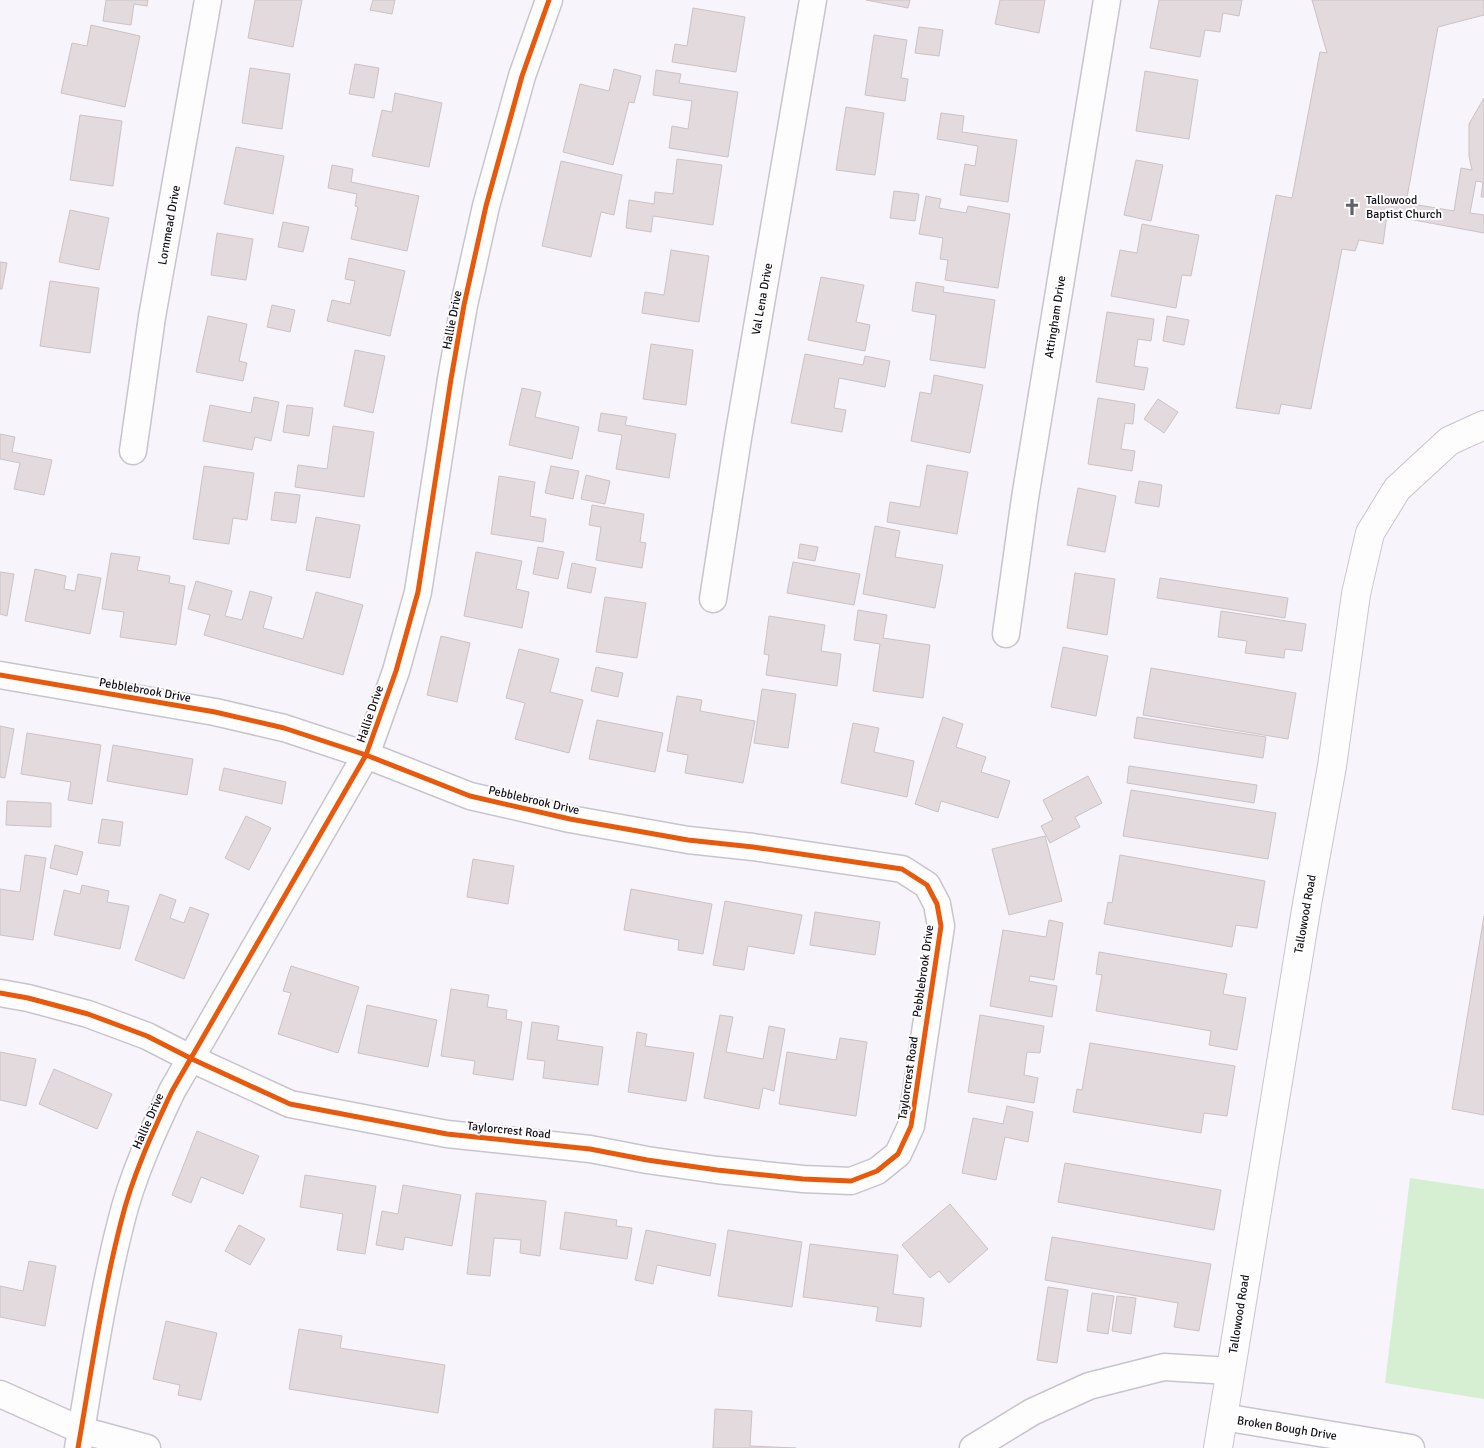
<svg xmlns="http://www.w3.org/2000/svg" width="1484" height="1448" font-family="Signika,sans-serif">
  <style>
    .garden { fill: #d6eed1 }
    .building { fill: #e3dade; stroke: #cbc2c5 }
    .lines { fill: none; stroke-linecap: round; stroke-linejoin: round }
    .minor-casing { stroke: #c8c4cd; stroke-width: 29 }
    .tertiary-casing { stroke: #c8c4cd; stroke-width: 30 }
    .minor { stroke: #fefdfe; stroke-width: 26 }
    .tertiary { stroke: #fefdfe; stroke-width: 28 }
    .cycleway-casing { stroke: #fff; stroke-width: 8 }
    .cycleway { stroke: #e8590c; stroke-width: 5 }
    .labels { text-anchor: middle; stroke-width: 4; stroke-linejoin: round; paint-order: stroke }
    .poi-label { font-size: 12px; fill: #14101a; stroke: #fff; text-anchor: start }
    .street-label { font-size: 12px; fill: #14101a; stroke: #fff }
  </style>
  <rect width="100%" height="100%" fill="#f7f4fb"/>
  <path class="garden" d="M1410,1178L1484,1189V1399L1385,1383Z"/>
  <path class="building" d="M106,0H148L147,6L134,4L131,25L103,21Z
    M255,0H302L293,47L248,38Z
    M373,0H395L392,14L370,10Z
    M866,0H910L908,8Z
    M1000,0H1045L1039,33L995,24Z
    M1159,0H1242L1239,16L1223,13L1220,32L1205,30L1200,57L1150,48Z
    M1312,0H1484V15L1438,27L1406,203L1454,211L1461,168L1472,170L1469,156V124L1484,98V197H1481L1483,182L1476,181L1470,213L1484,215V233L1387,215L1383,244L1359,240L1355,251L1342,249L1311,409L1281,404L1279,414L1236,408L1276,195L1292,198L1320,52L1327,53Z
    M693,8L745,17L736,72L672,62L675,44L687,46Z
    M91,25L140,36L125,107L61,93L72,43L87,46Z
    M919,27L943,30L939,56L915,53Z
    M874,35L907,40L901,78L908,79L905,101L865,95Z
    M355,64L379,68L374,98L349,94Z
    M250,68L290,74L282,129L242,123Z
    M614,69L641,76L634,103L629,102L613,165L563,152L580,84L609,91Z
    M656,70L681,74L679,83L738,92L728,157L669,148L672,126L688,129L692,101L653,95Z
    M1145,71L1198,80L1189,139L1136,131Z
    M395,93L442,103L429,167L372,156L382,110L392,112Z
    M846,107L884,113L875,175L836,170Z
    M941,113L964,116L962,132L1017,140L1008,202L960,195L965,164L975,166L978,146L937,139Z
    M80,115L122,121L113,186L70,180Z
    M236,147L284,156L273,214L224,204Z
    M677,159L722,165L713,225L653,216L651,232L626,228L629,200L654,204L655,192L673,194Z
    M1136,160L1163,165L1151,221L1124,215Z
    M561,161L622,175L614,215L601,212L591,257L542,246Z
    M332,165L353,169L351,182L419,196L407,251L351,239L358,207L355,206L357,194L328,188Z
    M894,191L919,194L915,221L890,218Z
    M926,196L941,199L939,208L966,213L968,206L1010,214L998,288L945,280L948,260L940,259L943,238L919,234Z
    M70,210L109,218L99,270L59,262Z
    M283,222L309,227L303,252L278,247Z
    M1142,224L1199,235L1191,276L1182,275L1176,308L1111,296L1120,250L1137,253Z
    M217,233L253,239L246,280L211,275Z
    M671,250L709,256L699,322L642,313L645,292L664,295Z
    M349,258L405,271L390,336L327,321L332,300L350,304L355,281L345,279Z
    M0,262L7,263L2,289H0Z
    M821,277L864,285L856,322L870,325L865,351L808,340Z
    M50,281L99,288L90,353L40,346Z
    M916,282L944,287L943,292L995,300L985,368L930,360L936,315L912,311Z
    M272,305L295,310L290,332L267,327Z
    M1107,312L1154,319L1151,341L1138,339L1134,366L1148,368L1144,390L1096,382Z
    M208,316L247,324L239,361L247,363L243,381L196,372Z
    M1167,316L1189,320L1184,345L1163,341Z
    M651,344L693,350L686,405L643,399Z
    M355,350L385,356L373,413L344,406Z
    M805,354L863,365L865,356L890,361L885,387L839,378L834,408L846,410L842,432L791,423Z
    M934,375L983,385L970,453L911,441L920,392L931,394Z
    M522,388L541,392L535,417L579,427L572,459L509,445Z
    M254,397L279,402L271,441L255,437L252,450L203,441L210,405L251,413Z
    M1098,398L1135,404L1133,424L1125,423L1121,449L1135,451L1132,471L1088,464Z
    M1158,399L1178,412L1164,433L1144,419Z
    M287,405L313,408L309,436L283,432Z
    M601,413L627,417L625,425L676,434L669,478L616,469L622,435L598,431Z
    M333,426L374,432L364,497L295,487L298,465L327,469Z
    M0,434L15,437L12,452L52,460L44,495L14,489L20,463L0,459Z
    M927,465L968,472L957,534L887,522L890,502L920,507Z
    M204,466L254,473L247,520L233,518L229,544L193,539Z
    M551,466L579,471L573,499L545,493Z
    M586,475L610,481L605,504L581,499Z
    M499,476L535,482L530,516L546,519L543,542L491,534Z
    M1139,481L1162,485L1159,507L1135,503Z
    M1078,488L1116,496L1105,552L1067,545Z
    M275,492L300,495L296,523L271,520Z
    M592,505L644,514L640,542L646,543L642,568L596,560L601,527L589,525Z
    M316,517L360,525L350,578L306,570Z
    M875,526L900,531L895,557L943,565L935,608L863,594Z
    M800,544L818,547L815,561L798,558Z
    M538,547L564,552L558,579L533,574Z
    M476,552L522,561L516,589L529,592L522,628L464,616Z
    M111,553L140,557L137,570L170,576L169,583L185,586L176,645L120,637L124,612L102,609Z
    M793,562L860,574L854,605L787,593Z
    M572,563L596,568L591,593L567,588Z
    M35,569L66,576L64,589L75,591L78,574L101,578L90,634L25,621Z
    M0,572L14,574L7,616L0,614Z
    M1075,573L1115,579L1107,635L1067,628Z
    M1160,578L1288,598L1285,618L1157,598Z
    M196,581L232,591L225,616L242,620L250,591L272,597L263,628L303,639L316,592L363,605L343,675L204,635L210,615L188,609Z
    M605,597L646,603L637,658L596,652Z
    M858,610L887,615L883,638L930,645L923,698L873,691L880,644L854,640Z
    M1221,611L1306,624L1302,651L1285,649L1284,658L1245,653L1247,641L1218,637Z
    M769,616L825,625L821,651L841,654L837,686L766,675L769,655L764,654Z
    M441,636L470,643L457,702L427,695Z
    M1063,647L1108,656L1096,716L1051,707Z
    M519,649L559,659L550,692L583,700L569,753L515,739L525,703L506,698Z
    M596,667L623,673L618,697L591,691Z
    M1151,668L1296,693L1288,739L1143,715Z
    M762,689L796,694L788,748L754,743Z
    M677,696L702,700L700,711L755,721L743,783L685,773L688,755L667,751Z
    M943,717L963,724L956,747L986,757L981,772L1010,781L998,818L941,801L938,812L915,804Z
    M1137,717L1266,737L1263,758L1134,738Z
    M597,720L663,733L655,772L589,759Z
    M853,723L879,728L874,752L914,761L907,797L841,783Z
    M0,726L14,729L5,778L0,777Z
    M27,733L101,745L92,804L68,800L71,782L21,774Z
    M113,745L193,759L187,795L107,781Z
    M1129,766L1257,785L1254,803L1127,783Z
    M224,768L286,782L282,804L219,790Z
    M1088,776L1102,803L1075,817L1080,827L1050,843L1041,826L1053,820L1043,800Z
    M1131,790L1276,813L1268,859L1123,836Z
    M7,801L51,803V827L6,825Z
    M246,816L271,828L249,870L225,858Z
    M102,819L123,822L120,846L98,843Z
    M1045,836L1062,901L1009,915L992,849Z
    M55,845L83,852L77,875L50,868Z
    M25,855L46,858L33,940L0,935V889L20,892Z
    M1120,855L1265,881L1257,928L1236,925L1232,947L1104,924L1108,902L1112,903Z
    M473,859L514,866L508,904L467,897Z
    M82,885L109,891L107,902L129,906L120,949L54,935L64,890L80,894Z
    M631,889L712,904L703,954L678,950L679,940L624,930Z
    M160,894L176,900L170,918L184,923L190,907L209,914L184,979L135,960Z
    M725,901L802,915L794,954L748,946L744,970L713,965Z
    M815,912L880,922L875,955L810,945Z
    M1484,916V1115L1452,1109Z
    M1049,920L1063,923L1054,980L1030,976L1029,981L1057,986L1052,1017L990,1006L1003,930L1046,937Z
    M1099,952L1227,974L1223,994L1246,998L1237,1050L1209,1045L1211,1031L1096,1011L1102,975L1096,974Z
    M291,966L359,987L338,1053L278,1034L291,993L283,991Z
    M451,989L489,995L487,1007L507,1010L506,1019L522,1022L513,1080L473,1074L475,1061L441,1056Z
    M367,1005L437,1020L428,1067L358,1053Z
    M720,1015L733,1017L726,1052L763,1059L769,1026L785,1029L774,1091L763,1088L759,1109L704,1098Z
    M980,1015L1044,1026L1040,1053L1027,1052L1024,1075L1038,1078L1034,1103L968,1092Z
    M532,1022L559,1026L557,1040L603,1047L598,1085L543,1078L545,1061L527,1059Z
    M637,1032L647,1034L645,1046L694,1053L686,1101L628,1092Z
    M840,1038L867,1042L856,1116L779,1104L787,1052L836,1060Z
    M1090,1043L1235,1066L1227,1116L1204,1113L1201,1133L1073,1112L1077,1089L1082,1090Z
    M0,1052L36,1059L26,1106L0,1100Z
    M54,1069L112,1094L97,1129L39,1104Z
    M1007,1106L1033,1112L1028,1142L1005,1137L996,1180L962,1173L973,1118L1003,1124Z
    M197,1131L259,1156L243,1194L201,1177L191,1203L172,1195Z
    M1065,1163L1221,1190L1214,1230L1058,1202Z
    M305,1175L376,1186L365,1254L337,1250L343,1214L300,1207Z
    M403,1185L461,1195L452,1246L405,1237L403,1250L376,1245L382,1211L398,1214Z
    M476,1193L546,1201L540,1256L520,1253L521,1240L494,1238L490,1276L467,1274Z
    M950,1204L988,1249L949,1283L939,1271L930,1278L902,1245Z
    M565,1212L617,1220L616,1226L632,1228L627,1259L560,1249Z
    M239,1225L265,1239L250,1265L225,1251Z
    M646,1230L716,1244L710,1276L657,1265L653,1284L635,1280Z
    M728,1230L802,1242L792,1307L718,1296Z
    M1052,1237L1211,1264L1199,1331L1174,1327L1178,1303L1045,1280Z
    M810,1244L898,1255L893,1294L924,1298L921,1327L876,1321L878,1307L803,1297Z
    M29,1261L56,1266L45,1326L0,1317V1286L23,1291Z
    M1048,1287L1068,1290L1057,1363L1037,1360Z
    M1092,1293L1114,1296L1108,1334L1087,1331Z
    M1117,1296L1136,1298L1131,1334L1112,1331Z
    M166,1321L217,1333L201,1400L178,1395L180,1385L153,1379Z
    M299,1329L342,1336L340,1348L445,1365L438,1413L289,1389Z
    M715,1409L752,1411L750,1446L796,1448H713Z"/>
  <g class="lines">
    <g class="minor-casing">
      <path id="minor" d="M133,451L152,317L208,0
        M713,599L738,438L813,0
        M1006,634L1025,498L1107,0
        M0,675L215,712L284,728L366,755L470,796L570,819L688,840L753,847L902,869L927,885L937,904L941,926L911,1126L898,1154L877,1171L851,1181L803,1179L717,1170L647,1160L590,1149L447,1134L290,1104L192,1059L147,1036L88,1014L28,998L0,993
        M0,1394L81,1430L147,1448
        M1223,1417L1411,1448
        M78,1448C91,1373 102,1296 121,1222C132,1177 152,1133 172,1091L366,755L396,671L418,592L451,379L464,305L486,206L522,76L549,0
        M973,1448L1032,1412L1089,1386L1164,1367L1230,1371"/>
    </g>
    <g class="tertiary-casing">
      <path id="tertiary" d="M1218,1448L1307,904L1332,766L1356,594L1370,533L1397,489L1449,441L1484,425"/>
    </g>
    <use href="#minor" class="minor"/>
    <use href="#tertiary" class="tertiary"/>
    <g class="cycleway-casing">
      <path id="cycleway" d="M0,675L215,712L284,728L366,755L470,796L570,819L688,840L753,847L902,869L927,885L937,904L941,926L911,1126L898,1154L877,1171L851,1181L803,1179L717,1170L647,1160L590,1149L447,1134L290,1104L192,1059L147,1036L88,1014L28,998L0,993
        M78,1448C91,1373 102,1296 121,1222C132,1177 152,1133 172,1091L366,755L396,671L418,592L451,379L464,305L486,206L522,76L549,0"/>
    </g>
    <use href="#cycleway" class="cycleway"/>
  </g>
  <defs>
    <g id="church-bare" transform="scale(1.35)"><path d="M-1.2-6h2.4v3.5h3.3v2.4h-3.3V6h-2.4V-.1h-3.3v-2.4h3.3Z" fill="#636069" stroke="#fff" stroke-width="2.5" paint-order="stroke"/></g>
  </defs>
  <g fill-rule="evenodd">
    <use href="#church-bare" x="1352" y="207"/>
  </g>
  <g class="labels">
    <g class="poi-label">
      <text x="1366" y="204">Tallowood<tspan x="1366" dy="14">Baptist Church</tspan></text>
    </g>
    <g class="street-label">
      <text transform="translate(169 225) rotate(-80)" y="4">Lornmead Drive</text>
      <text transform="translate(762 299) rotate(-80)" y="4">Val Lena Drive</text>
      <text transform="translate(1055 317) rotate(-81)" y="4">Attingham Drive</text>
      <text transform="translate(452 320) rotate(-79)" y="4">Hallie Drive</text>
      <text transform="translate(145 690) rotate(10)" y="4">Pebblebrook Drive</text>
      <text transform="translate(370 714) rotate(-71)" y="4">Hallie Drive</text>
      <text transform="translate(534 800) rotate(13)" y="4">Pebblebrook Drive</text>
      <text transform="translate(1305 914) rotate(-80)" y="4">Tallowood Road</text>
      <text transform="translate(923 971) rotate(-82)" y="4">Pebblebrook Drive</text>
      <text transform="translate(908 1078) rotate(-82)" y="4">Taylorcrest Road</text>
      <text transform="translate(148 1121) rotate(-66)" y="4">Hallie Drive</text>
      <text transform="translate(509 1130) rotate(6)" y="4">Taylorcrest Road</text>
      <text transform="translate(1239 1314) rotate(-81)" y="4">Tallowood Road</text>
      <text transform="translate(1287 1428) rotate(9)" y="4">Broken Bough Drive</text>
    </g>
  </g>
</svg>
